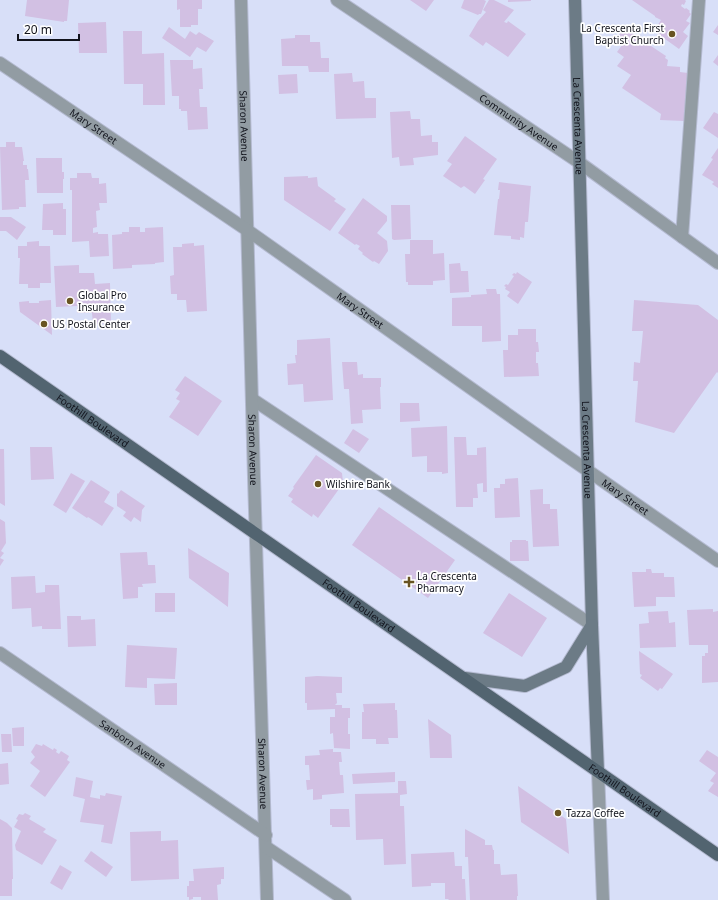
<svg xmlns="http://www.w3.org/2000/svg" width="718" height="900" font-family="'Noto Sans',sans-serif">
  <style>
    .building { fill: #d2c0e3 }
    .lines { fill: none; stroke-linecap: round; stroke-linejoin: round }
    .service-casing { stroke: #b4bad0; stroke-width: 14 }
    .minor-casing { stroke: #b4bad0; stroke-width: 14 }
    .tertiary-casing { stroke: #b4bad0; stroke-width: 14 }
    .secondary-casing { stroke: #b4bad0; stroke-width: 14 }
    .primary-casing { stroke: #b4bad0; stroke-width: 14 }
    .service { stroke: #929ca3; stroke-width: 12 }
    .minor { stroke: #929ca3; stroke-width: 12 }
    .tertiary { stroke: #929ca3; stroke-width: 12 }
    .secondary { stroke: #6c7b86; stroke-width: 12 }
    .primary { stroke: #526470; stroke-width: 12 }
    .poi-dot { fill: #685422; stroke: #fff; stroke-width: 1.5 }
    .labels { text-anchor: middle; stroke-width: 3.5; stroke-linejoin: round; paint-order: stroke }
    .poi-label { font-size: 10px; fill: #11131c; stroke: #fff; text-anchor: start }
    .street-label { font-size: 10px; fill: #11131c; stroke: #fff }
  </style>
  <rect width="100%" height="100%" fill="#d8dff8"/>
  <path class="building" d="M27,0H69L67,21H64V22L25,16Z
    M177,0H202V9H198V25H191V27H180V9L177,10Z
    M410,0H434L426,11Z
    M464,0H484L486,1L481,14H479L478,15L461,8Z
    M489,0H494L514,10L504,22L507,23L508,21L526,34L508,57L486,42L483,46L469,36L478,21L486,12L483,10Z
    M508,0H531V1L508,2Z
    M632,0H685L686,1L684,5L682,4L681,6L685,9L686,8L690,11L689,12L691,14L686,21L690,23L683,32L688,36L679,49L654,31L661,20L655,17V16Z
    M106,22L107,53H79L78,23Z
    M718,25V35L713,32Z
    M169,27L185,39L190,31L196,35L199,32L214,41L206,52L197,47L190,57L162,38Z
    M624,28L666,56L665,58L668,60L667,66L680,67V72L688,73L684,121L660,120L661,114L622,88L631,75L617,66L624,57L617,52L622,45L619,43L620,41L617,38Z
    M123,31H142V54L164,53L165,105H143V84H124Z
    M295,35H310V42H320L321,58H329V72H309L308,66H282L281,39L295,38Z
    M718,55V66L713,62Z
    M170,60H193V69L202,68L203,89H199L200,107H207L208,129L188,130L187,111H181V109H179V96H172Z
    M352,73L353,82L364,81L365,98H376V118L336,119L334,74Z
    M297,74L298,93L279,94L278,75Z
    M410,111L411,119H420L421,136L432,135V142H438V155L413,158L414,165L400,166L399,157L392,158L390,112Z
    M714,112L718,114V138L703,128Z
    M465,136L497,159L483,179L485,180L475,194L464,186L461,188L443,176L452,164L447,161Z
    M6,142H15V147H22L24,161H23V165H27V169H28L29,180H25L26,207H19V209L2,210L0,147H6Z
    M718,148V188L712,184L714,182L702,175L713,159L711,158Z
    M36,158H62V172H64V179H63V193H37Z
    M77,173H91L92,178H99V184L106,183L107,203H99L100,210L96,211L97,227L93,228V233L98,232V234H108L109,256L90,257L89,241L72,242V190H70V178H77Z
    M308,176V178L317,177L318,186L336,199L334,201L346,209L330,231L284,200V177Z
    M499,182L531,186L528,222H525L524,238L520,237V240L511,239V236L494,235L498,199H499L500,190H498Z
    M363,198L387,216V221L377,233L387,241L388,251L379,264L374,261L373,262L362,254L363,253L358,249L360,246L356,244L355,245L338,233Z
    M63,203V209H66V235H53V230H42L43,204Z
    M391,205H410L411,239L394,240L392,239Z
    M0,217H11L26,227L17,240L6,231H0Z
    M129,227H140V232H145V228L163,227L164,262L155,263V264L132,265V268L113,269L112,235L122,234V232H129Z
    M410,240H433V254L444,253L445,280L433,281V285H408V282H406L405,254H410Z
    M39,241V246H50L51,283H40V288H28V284H19L20,258H18V246H27V242Z
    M194,243V246L204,245L207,311L187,312L186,300H177V294H171L170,276L174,275L173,247H182V244Z
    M460,263L461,271H468L469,292L450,293L449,264Z
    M79,265V273H94L95,284L110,283L111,323L93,324L92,313H77V306L56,307L54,266Z
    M517,272L532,282L518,304L507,296L510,292L505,289L506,287L504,286L506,284L508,285L514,276L512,275L514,273L516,274Z
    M486,289H496L497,294H500L501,341L482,342V326H452V298L471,297V295L487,294Z
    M51,300L52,335L20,312L19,302L29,301V303H39V301Z
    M634,300L698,305L718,320V373L717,372L674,433L635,422L638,381H633L634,362L640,363L643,331H632Z
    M518,329H536V342H538L539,352H536V363H538L539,376L504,377L503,350H508V335H518Z
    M330,338L333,400L304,402L303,384L288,385L287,364L296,363L295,355H297V340Z
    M342,362H357L358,375L363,374V378H381V387H380L381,409L362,410L363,423L351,424L349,389H344Z
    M185,376L222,401L198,436L169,417L180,401L176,399L180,393L175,390Z
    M400,403H419L420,421L400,422Z
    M447,426L448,473L442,474V472H427V456L412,457L411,428Z
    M353,429L369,439L359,453L344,443Z
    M454,437H466L467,455H477V448L486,447L487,492H483V483L477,484L478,498H473V507H456Z
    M30,447H52L54,479L31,480Z
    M0,449H4L5,506L0,503Z
    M316,455L342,473L343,482L338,489H339L318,518L313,514L312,517L291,502L293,499L288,496L294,488L293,487Z
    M71,473L85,481L66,513L53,505Z
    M518,478L520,517L495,518L494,488H500V484H505V479Z
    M91,480L110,492L104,502L114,508L102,526L88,517L87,518L72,508Z
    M543,489V504H550V509H557L559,546L533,547L530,490Z
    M121,490L145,506L142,510L141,522L134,517L131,522L123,516L126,512L117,506V493L118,494Z
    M379,507L455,560L428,598L352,545Z
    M0,519L5,522L6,543L1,551L4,553L0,558L4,560L0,566Z
    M512,540H526V541H528L529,561H510V542H512Z
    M188,548L229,573L228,607L189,578Z
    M147,552L148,565H155L156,583L142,584L143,587H138V598L123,599L120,553Z
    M646,569H651L652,573H664V577H674L675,597H656V606L634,607L632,572H646Z
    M35,576L36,593L45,592V585H59L61,629H42V626L32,627L31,608L12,609L11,577Z
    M155,593H175V612H155Z
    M509,593L547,618L522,657L483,633Z
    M713,609V612L718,611V682L702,683V656H705V653H708V645H689L687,610Z
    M668,611L669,623L675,622L676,647L640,648L639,624L649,623L648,612Z
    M67,616H81V620L95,619L96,646L68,647Z
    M127,645L177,648L175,679L147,678V688L125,687Z
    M639,651L673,674L662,689L660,688L658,691L640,678L642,675L640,674Z
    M317,676L342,677V693H336L337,703L335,705H342V708H350V718H348V734H350V749L334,748L333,733L330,734V717H335V709L307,710V703H305V677Z
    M177,683V705H155L154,684Z
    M395,703V710H397L398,738H388L389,744H376V739H362V712H364L363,704Z
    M428,719L451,735L452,758H430Z
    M24,727V746H13L12,728Z
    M1,734H11L12,752H2Z
    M36,744L42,746L43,744L53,750L54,748L57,750L56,752L59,754L61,751L69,756L67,760L70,762L45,797L30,786L40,771L30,763L35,757L31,752Z
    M333,749V752H341L342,762H339L340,775H343L344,793L322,795V799L313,800V789L307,790L306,780H310L309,765H305V756L320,755L319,750Z
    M707,750L718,757V797L708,791L714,783L710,781L716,773L699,761Z
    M8,763L9,784L0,785V764Z
    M395,772V782L353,784L352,774Z
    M76,777L93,781L90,797L100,799V795L105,796L106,793L122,796L112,844L101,842L104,825L80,822L85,799L73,796Z
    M398,781H406L407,794L400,795V806H404L406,864L384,865L383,839L356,840L355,794L398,793Z
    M518,786L566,819L569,854L521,822Z
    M330,809H349L350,827H332V825H330Z
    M25,813L31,816L29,819L46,829L43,832L57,840L42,865L16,850L15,845L21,831L14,827L18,820L16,819L19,814L23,815Z
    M0,819L7,823L12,828L13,879H12V896H0Z
    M465,829L485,840V845H492L493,850H494V864H500L501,875L517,874L518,896H517V900H470L468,857H465Z
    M161,831V841L178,840L179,879L131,881L130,832Z
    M91,851L113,867L106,877L84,861Z
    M454,852L455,866H462V879H465L466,900H449L448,899H445V883H431V886L412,887L411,854Z
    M60,865L72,872L62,890L50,883Z
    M224,867V879H221V884L217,885L218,900H201V897H193V899L189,900V897H187V886H189V881H194L193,869Z"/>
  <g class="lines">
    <g class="service-casing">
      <path id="service" d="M682,237L699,0
        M252,399L592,625"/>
    </g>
    <g class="minor-casing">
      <g id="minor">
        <path id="s1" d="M241,0L254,477L267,900"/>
        <path id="s2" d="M337,0L580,163L718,263"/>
        <path id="s3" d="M0,63L247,230L561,452L718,561"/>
        <path id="s4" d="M0,653L266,835"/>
        <path d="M266,847L345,900"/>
      </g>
    </g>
    <g class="tertiary-casing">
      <path id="tertiary" d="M598,771L603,900"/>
    </g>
    <g class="secondary-casing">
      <g id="secondary">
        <path id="s5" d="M575,0L592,625L598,771"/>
        <path d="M465,678L525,686L566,667L592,625"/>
      </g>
    </g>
    <g class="primary-casing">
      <g id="primary">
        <path id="s6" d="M0,356L718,855"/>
      </g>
    </g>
    <use href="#service" class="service"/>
    <use href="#minor" class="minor"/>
    <use href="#tertiary" class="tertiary"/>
    <use href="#secondary" class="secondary"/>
    <use href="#primary" class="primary"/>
  </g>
  <g class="poi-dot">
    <circle cx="672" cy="34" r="4"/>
    <circle cx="70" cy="301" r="4"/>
    <circle cx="44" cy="324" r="4"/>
    <circle cx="318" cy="484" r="4"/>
    <path d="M407 576h4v4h4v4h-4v4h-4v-4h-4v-4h4z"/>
    <circle cx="558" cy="813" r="4"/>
  </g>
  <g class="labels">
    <g class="poi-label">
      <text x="664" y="32" text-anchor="end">La Crescenta First<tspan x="664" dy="12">Baptist Church</tspan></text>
      <text x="78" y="299">Global Pro<tspan x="78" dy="12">Insurance</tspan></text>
      <text x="52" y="328">US Postal Center</text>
      <text x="326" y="488">Wilshire Bank</text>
      <text x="417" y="580">La Crescenta<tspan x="417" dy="12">Pharmacy</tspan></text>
      <text x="566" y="817">Tazza Coffee</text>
    </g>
    <g class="street-label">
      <text dy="4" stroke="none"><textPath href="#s2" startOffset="219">Community Avenue</textPath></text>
      <text dy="4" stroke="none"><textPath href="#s3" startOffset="113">Mary Street</textPath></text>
      <text dy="4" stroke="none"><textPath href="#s1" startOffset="126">Sharon Avenue</textPath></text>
      <text dy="4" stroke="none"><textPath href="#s5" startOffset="126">La Crescenta Avenue</textPath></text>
      <text dy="4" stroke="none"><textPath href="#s3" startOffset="437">Mary Street</textPath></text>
      <text dy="4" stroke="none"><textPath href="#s6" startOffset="113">Foothill Boulevard</textPath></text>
      <text dy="4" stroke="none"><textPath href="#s1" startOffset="450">Sharon Avenue</textPath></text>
      <text dy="4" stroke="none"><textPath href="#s5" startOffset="450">La Crescenta Avenue</textPath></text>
      <text dy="4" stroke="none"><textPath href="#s3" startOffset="761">Mary Street</textPath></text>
      <text dy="4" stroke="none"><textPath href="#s6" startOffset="437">Foothill Boulevard</textPath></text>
      <text dy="4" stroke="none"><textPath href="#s4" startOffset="161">Sanborn Avenue</textPath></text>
      <text dy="4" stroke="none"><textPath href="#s1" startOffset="774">Sharon Avenue</textPath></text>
      <text dy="4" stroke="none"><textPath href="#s6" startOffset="761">Foothill Boulevard</textPath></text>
    </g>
  </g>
  <path d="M18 34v6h61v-6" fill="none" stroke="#11131c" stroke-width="2"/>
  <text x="24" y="34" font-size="12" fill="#11131c" stroke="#ffffff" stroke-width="3" paint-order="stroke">20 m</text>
</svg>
